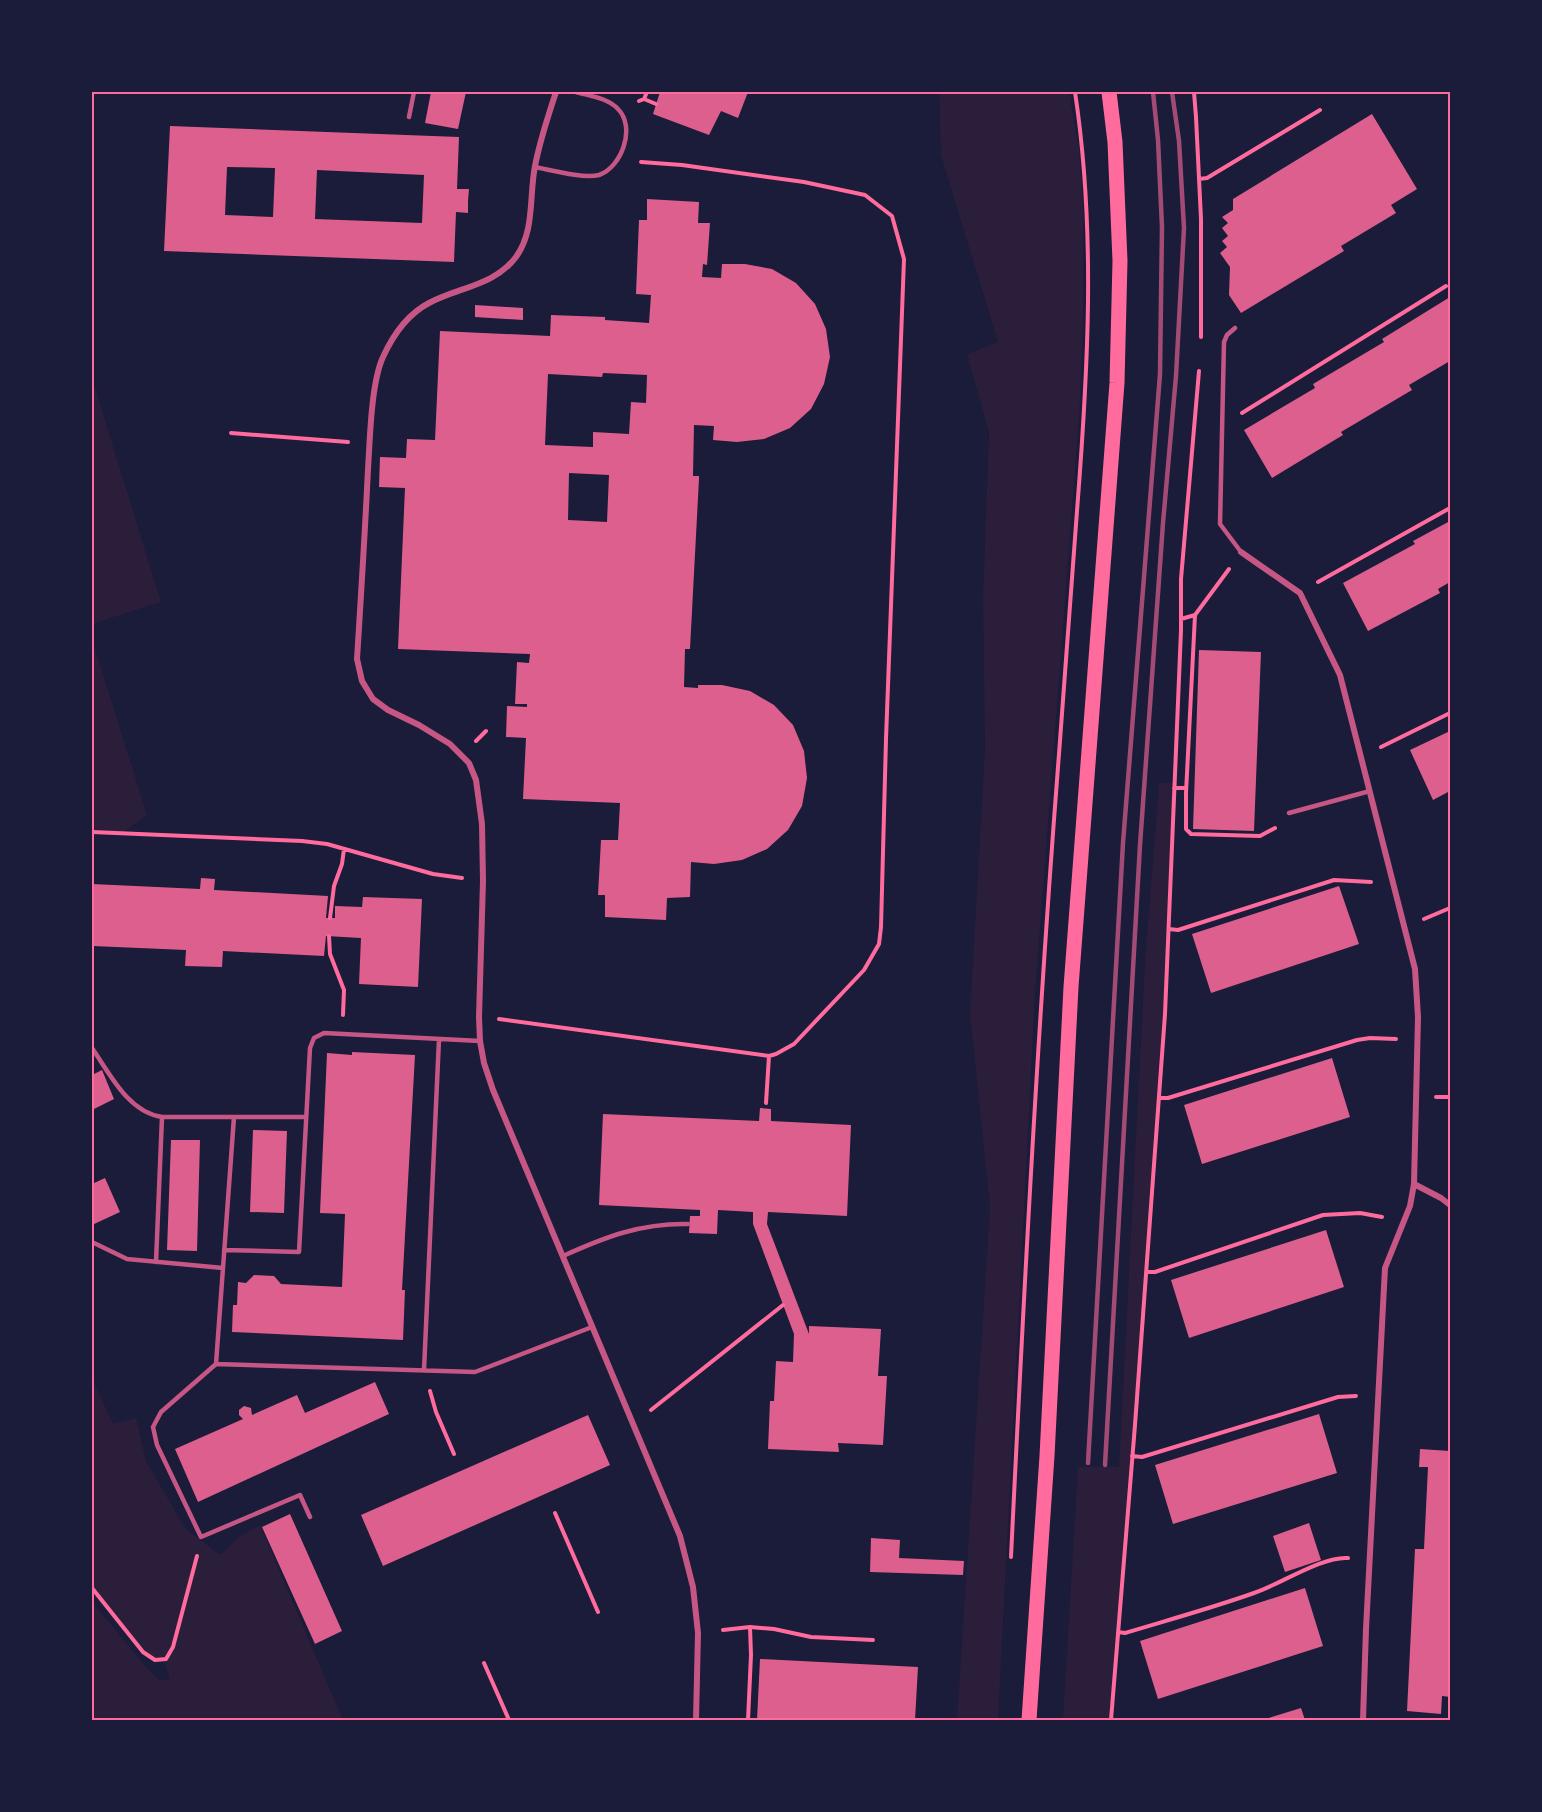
<svg xmlns="http://www.w3.org/2000/svg" width="1542" height="1812" font-family="Georgia,serif">
  <style>
    .green { fill: #2a1e3b }
    .building { fill: #dd5f8e; fill-rule: evenodd }
    .lines { fill: none; stroke-linecap: round; stroke-linejoin: round }
    .path { stroke: #ff6b9d; stroke-width: 4 }
    .service { stroke: #c65784; stroke-width: 4.5 }
    .minor { stroke: #c65784; stroke-width: 6 }
    .primary { stroke: #ff6b9d; stroke-width: 15 }
    .rail { stroke: #a44b75; stroke-width: 4.5 }
    .neatline { fill: none; stroke: #ff6b9d; stroke-width: 2 }
  </style>
  <rect width="100%" height="100%" fill="#1b1b3a"/>
  <path class="green" d="M939,92H1069L1079,149L1083,208V328L1079,418L1035,993L998,1720H957L990,1207L970,1014L985,748L983,597L989,433L967,354L998,342L941,155Z
    M92,378L161,602L92,624Z
    M92,639L147,815L122,833L92,832Z
    M1159,783H1173L1164,1013L1134,1425L1110,1720H1063L1078,1467H1119L1145,963Z
    M92,1378L113,1424L136,1418L146,1461L185,1528L220,1555L240,1536L260,1525L343,1720H92V1602L152,1674L160,1680L170,1679L163,1659L156,1660L143,1651L92,1587Z"/>
  <path class="building" d="M431,92H466L458,129L425,123Z
    M660,92H748L738,118L721,111L709,135L653,114Z
    M1372,114L1417,189L1391,205L1396,213L1341,246L1344,251L1241,313L1229,295L1230,267L1220,253L1227,247L1222,241L1228,236L1222,228L1228,223L1222,217L1233,210V199Z
    M170,126L459,137L457,189H469L468,201V213L456,212L454,262L164,251ZM227,167L275,168L273,217L225,215ZM317,170L424,175L422,223L315,219Z
    M647,199L699,202L698,223H710L707,265L703,264L702,277L721,278L722,264H745L772,269L796,283L815,304L826,329L830,357L824,384L811,409L790,428L764,439L737,442L713,440L714,426L694,425L693,476H699V479L690,649H685L684,687L698,688V685H722L750,691L774,705L793,725L804,751L807,778L802,806L788,830L767,849L742,860L714,864L691,862L690,897L667,898L666,920L605,917V895H598L601,840H618L620,803L523,799L526,738L506,737L507,706L527,707V704H515L517,662L529,663L530,654L398,649L405,488L379,487L380,457L406,458L407,439L435,440L440,331L550,336L551,315L605,317V320L649,323L651,295L636,294L639,220H647ZM603,373L647,375L646,403L631,402L629,434L593,432V447L545,445L548,374L602,377ZM569,473L609,475L607,522L568,520Z
    M1450,297V361L1409,385L1412,390L1341,432L1343,435L1272,478L1244,430L1315,388L1313,384L1384,342L1382,339Z
    M475,305L523,308V320L475,317Z
    M1450,521V582L1438,589L1440,593L1368,631L1343,583L1415,544L1413,541Z
    M1199,650L1261,652L1254,831L1193,829Z
    M1450,731V791L1433,800L1410,750Z
    M201,878L215,879L214,890L328,896L326,918H335V906L362,907L363,897L422,899L418,987L359,984L361,938L326,936L324,956L223,951L222,967L185,966L186,950L92,946V884L200,889Z
    M1339,886L1359,944L1211,993L1192,934Z
    M352,1052L415,1055L402,1290H405L403,1340L232,1332L233,1305H237L238,1282L246,1283L254,1275L274,1276L281,1284L342,1287L345,1214L320,1213L327,1053L352,1055Z
    M1332,1058L1350,1117L1202,1164L1184,1105Z
    M102,1070L114,1099L92,1110V1075Z
    M760,1108L771,1109V1121L851,1125L847,1216L768,1212L767,1224L809,1334V1326L881,1329L878,1376H887L883,1445L838,1443L839,1452L768,1449L770,1401H774L776,1361L793,1362L794,1334L753,1224V1212L718,1210L717,1234L689,1233L690,1216H700V1210L599,1205L603,1114L759,1121Z
    M253,1130L287,1131L284,1213L250,1212Z
    M171,1140H200L197,1251L167,1250Z
    M105,1178L120,1212L92,1225V1184Z
    M1326,1230L1344,1287L1189,1338L1171,1280Z
    M375,1382L389,1414L198,1502L175,1449L243,1419L239,1415V1410L244,1406L251,1408L252,1415L297,1395L305,1413Z
    M1319,1414L1337,1473L1173,1524L1155,1465Z
    M588,1415L610,1465L383,1566L361,1515Z
    M1420,1449L1450,1451V1697L1442,1696L1441,1714L1407,1711L1415,1549H1424L1428,1467H1419Z
    M290,1514L342,1631L315,1644L262,1527Z
    M1309,1523L1321,1560L1285,1572L1273,1536Z
    M871,1538L900,1540L899,1558L964,1561L963,1575L870,1572Z
    M1305,1588L1323,1646L1158,1699L1140,1641Z
    M760,1659L918,1667L915,1720H757Z
    M1301,1708L1305,1720H1262Z"/>
  <g class="lines">
    <path class="path" d="M1194,92L1196,117L1201,219V337
      M644,99L647,92
      M639,101L644,99L656,104
      M1199,179L1207,178L1320,110
      M1242,413L1446,286
      M231,433L348,442
      M1318,582L1450,508
      M1195,615L1186,793V829L1191,834L1260,836L1275,828
      M1181,619L1195,615L1229,569
      M476,741L486,731
      M1381,747L1450,713
      M1174,788H1186
      M92,832L302,841L327,844L433,874L462,878
      M330,918L334,886L342,864L344,849
      M1424,919L1450,908
      M1169,929L1178,930L1334,880L1371,882
      M329,936L330,954L344,990L343,1015
      M499,1019L769,1056L776,1054L794,1044L864,970L879,944L881,927L886,739L904,259L892,216L865,195L804,182L682,165L641,162
      M1436,1097H1450
      M1159,1098H1168L1357,1040L1370,1038L1396,1039
      M766,1103L769,1056
      M1146,1272H1155L1323,1215L1360,1213L1382,1217
      M430,1391L436,1412L454,1454
      M651,1410L783,1305
      M1132,1456L1142,1457L1338,1397L1356,1396
      M555,1513L598,1612
      M1011,1557C1024,1289 1038,1022 1059,754C1065,673 1071,592 1077,511C1088,371 1096,231 1075,92
      M92,1588L143,1652L155,1660L166,1659L173,1647L197,1556
      M723,1630L750,1627L774,1629L811,1637L873,1640
      M1118,1632L1125,1633C1168,1620 1212,1608 1254,1593C1279,1585 1322,1556 1348,1558
      M484,1663L509,1720
      M748,1720L751,1655L750,1627
      M1111,1720L1135,1425L1165,1014L1181,630V579L1199,371"/>
    <path class="service" d="M409,117L414,92
      M535,167C551,170 583,179 599,175C622,167 636,127 618,109C608,98 590,96 576,92
      M1235,328L1227,335L1224,342L1220,524L1241,552
      M1289,813L1370,791
      M92,1048C110,1074 128,1112 162,1117H306
      M94,1243L127,1259L223,1268
      M224,1250L299,1252L310,1048L314,1038L324,1033L480,1041
      M563,1256C605,1237 641,1223 688,1224
      M156,1262L162,1117
      M216,1364L234,1117
      M424,1370L439,1039
      M310,1517L300,1495L201,1537L157,1445L153,1427L161,1412L216,1364L475,1372L592,1327"/>
    <path class="minor" d="M556,92C548,116 540,140 535,166C529,196 535,231 516,257C494,286 459,287 429,303C408,314 393,335 383,357C371,383 370,439 368,469C365,532 361,596 357,659L362,681L373,699L388,710L419,725L450,744L469,763L476,780L482,824L483,881L479,1017L480,1041L484,1063L493,1090L680,1536L693,1587L698,1633L696,1720
      M1241,552L1300,593L1340,675L1415,969L1418,1017L1414,1184L1410,1206L1385,1268L1366,1629L1363,1720
      M1414,1184L1441,1198L1450,1205"/>
    <path class="primary" d="M1029,1720L1047,1456L1071,987L1117,383L1120,261L1115,142L1109,92"/>
    <path class="rail" d="M1088,1463L1123,843L1160,374L1162,227L1158,140L1153,92
      M1105,1465L1140,845L1163,523L1176,376L1184,228L1179,141L1172,92"/>
  </g>
  <rect width="1542" height="1812" fill="none" stroke="#1b1b3a" stroke-width="186"/>
  <rect x="93" y="93" width="1356" height="1626" class="neatline"/>
</svg>
